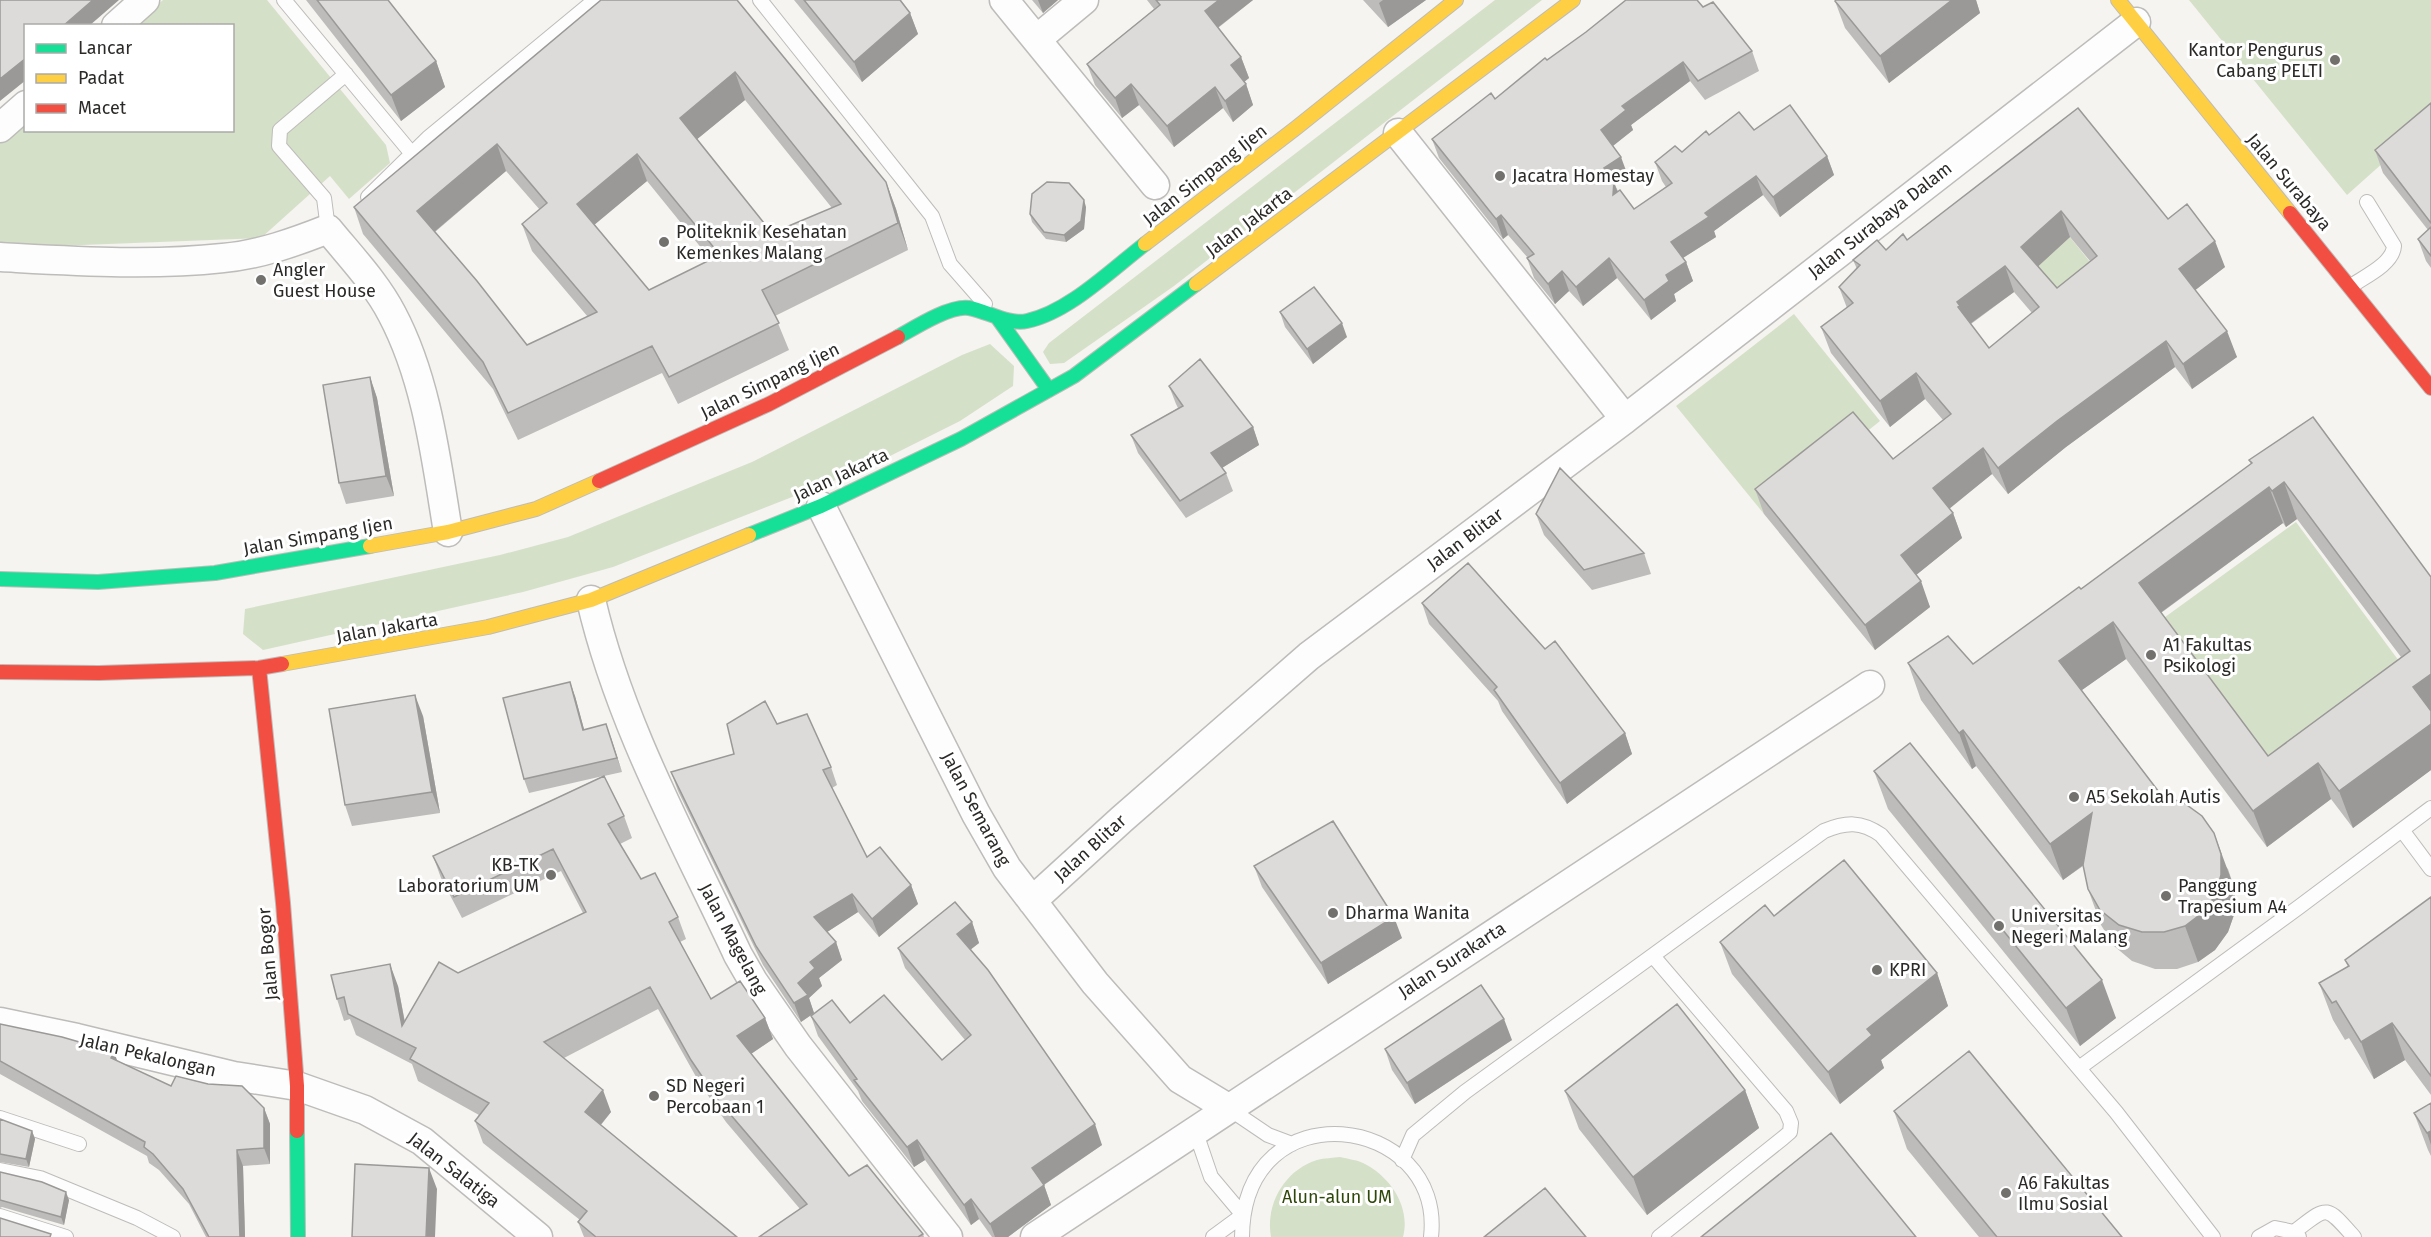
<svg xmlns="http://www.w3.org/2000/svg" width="2431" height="1237" font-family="'Fira Sans',sans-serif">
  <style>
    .green { fill: #d5e0c8 }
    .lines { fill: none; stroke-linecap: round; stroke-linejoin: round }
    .lane-casing { stroke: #bdbcba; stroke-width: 16 }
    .street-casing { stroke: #bdbcba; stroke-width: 31 }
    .fast-casing { stroke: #bdbcba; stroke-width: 16 }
    .slow-casing { stroke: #bdbcba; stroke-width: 16 }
    .jam-casing { stroke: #bdbcba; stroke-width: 16 }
    .lane { stroke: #fefdfd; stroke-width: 14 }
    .street { stroke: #fefdfd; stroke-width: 28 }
    .fast { stroke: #16e098; stroke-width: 14 }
    .slow { stroke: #ffcf43; stroke-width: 14 }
    .jam { stroke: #f24e42; stroke-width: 14 }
    .wall { fill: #bebcbb; fill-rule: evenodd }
    .shaded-wall { fill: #9b9998 }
    .building { fill: #dddbd9; stroke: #9b9998; stroke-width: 1.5; fill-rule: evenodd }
    .poi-dot { fill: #72716e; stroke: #fff; stroke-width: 2 }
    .labels { text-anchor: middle; stroke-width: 6; stroke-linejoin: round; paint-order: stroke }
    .poi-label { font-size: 18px; fill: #2b2a28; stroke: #fff; text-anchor: start }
    .street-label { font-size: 18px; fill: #2b2a28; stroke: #fff }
    .park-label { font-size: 18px; fill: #2f4709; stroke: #fff }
  </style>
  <rect width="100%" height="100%" fill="#f5f4f0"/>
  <path class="green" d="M163,0H267L386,145L390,163L349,199L330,176L261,238L31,247L0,246V142L25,120L26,130H232V26L134,25Z
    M1495,0H1542L1174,286L1064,363L1050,364L1043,352L1049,343Z
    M2189,0H2431V120L2347,195Z
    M2056,220L2116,294L2066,314L2031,273Z
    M1794,314L1880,421L1764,514L1676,406Z
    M990,344L1014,366L1013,386L960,421L864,469L613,567L523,592L263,650L243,634L245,609L500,555L568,537L752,462L962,355Z
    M2296,522L2419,688L2284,787L2161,620Z
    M1340,1157C1348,1159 1357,1160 1363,1163C1390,1176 1411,1207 1403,1237H1271C1265,1204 1285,1170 1317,1160C1324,1158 1333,1158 1340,1157Z"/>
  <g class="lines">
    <g class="lane-casing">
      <path id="lane" d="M284,0L413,155
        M760,0L932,216L950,264L985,304
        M368,197L428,138L595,0
        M328,229L324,198L279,146L280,130L346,74
        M2351,286C2364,277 2393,264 2394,246L2367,202
        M2402,830L2431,869
        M1653,956L1786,1111L1791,1123L1790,1132L1783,1138L1659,1237
        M2079,1068L2299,907L2431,808
        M1228,1108L1268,1135L1292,1144
        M0,1118L79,1144
        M1195,1130L1211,1177L1243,1215L1213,1237
        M1402,1160L1413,1135L1465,1092L1824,831C1846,822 1861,821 1881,835L2116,1112L2213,1237
        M0,1170L40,1178L137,1218L173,1237
        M0,1216L66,1237
        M2294,1232C2328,1206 2325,1204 2354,1237
        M1242,1237C1243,1086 1445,1114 1431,1237
        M2259,1237L2275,1228L2294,1232L2299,1237"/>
    </g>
    <g class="street-casing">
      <path id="street" d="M1004,0L1155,185
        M116,26L145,0
        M1037,39L1084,0
        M0,128L26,105
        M0,257C75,261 149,266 223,258C259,255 295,242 328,229C350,256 376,283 392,314C427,380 436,459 448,532
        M1625,419L2136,22
        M821,506L976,814L1007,868L1095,983L1180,1079L1228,1108
        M591,600C620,725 684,839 738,955L753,981L798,1046L948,1237
        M1032,901L1122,819L1309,656L1625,419L1398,133
        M0,1022L77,1038L234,1076L297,1086L365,1110L422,1141L538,1237
        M1035,1237L1870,685"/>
    </g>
    <g class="fast-casing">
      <path id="fast" d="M997,317L1049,390
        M898,337C914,328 950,305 969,308C987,311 1008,325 1027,321C1069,312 1111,270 1145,244
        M749,535L821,506L961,439L1074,376L1196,284
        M0,579L98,582L215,573L370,546
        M297,1131L298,1237"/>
    </g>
    <g class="slow-casing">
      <path id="slow" d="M2118,0L2290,213
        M1145,244L1296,128L1456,0
        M1196,284L1573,0
        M370,546L448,532L536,509L599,481
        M282,664L488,627L591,600L749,535"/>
    </g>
    <g class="jam-casing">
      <path id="jam" d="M2290,213L2431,388
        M599,481L769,404L898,337
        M259,668L283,903L297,1086V1131
        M0,672L99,673L259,668L282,664"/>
    </g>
    <use href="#lane" class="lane"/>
    <use href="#street" class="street"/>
    <use href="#fast" class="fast"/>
    <use href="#slow" class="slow"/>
    <use href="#jam" class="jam"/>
  </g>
  <path class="wall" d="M306,0H388L436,61L445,87L401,121Z
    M737,0L886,182L896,209L908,250L775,316L789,350L678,404L662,373L518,440L493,389L363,234L354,207ZM745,100L832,208L772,233L697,139ZM506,171L540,210L522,224L532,251L588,317L527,345L435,232ZM647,181L711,260L649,290L594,224Z
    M794,0H901L910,13L918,34L862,82Z
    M1032,0H1058L1043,13Z
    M1147,0H1253L1218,28L1241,57L1249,78L1244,82L1246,84L1253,105L1233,122L1223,108L1174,147L1139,105L1122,118L1095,85L1087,64L1154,9Z
    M1363,0H1426L1388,27Z
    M1836,0H1976L1980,13L1889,83L1845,28L1835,1Z
    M1703,7L1752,51L1759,71L1705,100L1690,81L1631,125L1633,130L1612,146L1628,176L1615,185L1618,191L1634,209L1666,187L1662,181L1655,162L1682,152L1709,135L1754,130L1827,156L1834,175L1780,217L1763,195L1714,231L1716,237L1683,258L1686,262L1693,281L1674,294L1676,301L1651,320L1617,278L1583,306L1569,291L1555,304L1534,278L1527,258H1528L1508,235L1503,239L1439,158L1432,139L1495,99L1547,60Z
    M2431,103V268L2426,261L2418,239L2428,230L2383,173L2375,150Z
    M2078,108L2168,219L2225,267L2195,290L2237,357L2192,389L2175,367L2066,447L2008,494L1992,474L1949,508L1953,513L1962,538L1916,575L1930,607L1875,650L1764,514L1755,489L1893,459L1943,420L1925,399L1890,427L1831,353L1821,327L1847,308L1839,287L1857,269L1853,260L1886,250L1907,240ZM2070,237L2090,261L2057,288L2038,266ZM2014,292L2032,313L1989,348L1971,324Z
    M1086,207L1084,229L1066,242L1046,239L1032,222L1030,214Z
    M1280,312L1347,337L1313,364L1285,327Z
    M370,377L377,398L394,496L346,504L339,483Z
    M1169,386L1253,427L1259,445L1222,468L1226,473L1233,491L1186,518L1138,453L1131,435L1178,408L1176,404Z
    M2249,460L2431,577V770L2353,828L2331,799L2267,847L2126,659L2082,690L2162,796L2228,869L2235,890V912L2228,932L2215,950L2198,962L2177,969H2155L2132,961L2114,946L2101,925L2088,889L2083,866L2063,880L1976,766L1972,769L1921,700L1908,663L1973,664L2081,589L2251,464ZM2297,519L2401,657L2268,756L2161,613L2283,523L2286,527Z
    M1536,514L1644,553L1651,574L1592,590L1544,535Z
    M1422,603L1545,649L1625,733L1632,754L1567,804L1502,711L1498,701L1429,624Z
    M575,696L584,729L611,738L622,772L604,776L624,816L632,838L620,844L641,879L678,917L686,939L680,942L711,999L765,1018L773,1039L751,1054L849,1176L923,1234L924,1237H759L800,1209L726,1122L699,1082L658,1009L564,1058L611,1112L601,1125L737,1237H584L578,1222L580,1220L483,1143L475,1121L479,1115L418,1081L412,1064L356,1035L350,1019L344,1021L337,999L331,975L398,986L405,1022L458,973L583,913L561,871L462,918L441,878L433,856L603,776L529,793L524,779Z
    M423,716L440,813L352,826L345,805Z
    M777,724L831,767L837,785L832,788L867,857L911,885L918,904L879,937L858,912L827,932L836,942L842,960L819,978L822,986L809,998L814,1013L801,1022L763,965L678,791L671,772L734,754Z
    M1874,771L2116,1018L2080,1046L1888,809Z
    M1254,866L1402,938L1328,984L1262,887Z
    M2431,897V1095L2405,1060L2374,1079L2349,1038L2345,1040L2333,1020L2319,983L2348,967L2345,960Z
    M1774,916L1937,973L1948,1006L1881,1060L1884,1068L1840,1104L1732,974L1720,942Z
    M972,922L979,943L971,949L1102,1145L1044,1185L1051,1205L1008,1237H992L979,1219L971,1225L925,1160L914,1167L862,1101L858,1091L818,1036L811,1016L850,1023L942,1060L965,1040L905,968L898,948Z
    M0,1024L117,1061L171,1086L264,1108L270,1124V1164L243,1166L245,1237H206L189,1204L159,1170L149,1163L147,1156L0,1074Z
    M1512,1040L1415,1104L1392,1070L1385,1049Z
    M1745,1090L1759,1128L1647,1215L1579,1129L1565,1091Z
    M2431,1103V1156L2428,1150L2414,1113Z
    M1894,1111L2122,1237H1979L1907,1149Z
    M0,1119L32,1131L35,1139L29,1167L0,1162Z
    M0,1172L69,1200L64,1225L2,1207L0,1208Z"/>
  <path class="shaded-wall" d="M93,0H119L89,26H63Z
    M1038,0H1058L1043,13Z
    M1219,0H1253L1212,32L1205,11Z
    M1383,0H1426L1388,27L1379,3Z
    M1952,0H1976L1980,13L1889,83L1880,56Z
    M910,13L918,34L862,82L854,62Z
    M1241,57L1249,78L1239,86L1231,65Z
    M26,58V80L0,101V79Z
    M436,61L445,87L401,121L391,95Z
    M1683,62L1690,81L1631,125L1633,130L1608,150L1601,130L1622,106Z
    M735,72L745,100L690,145L680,118Z
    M1131,84L1139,105L1122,118L1115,98Z
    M1246,84L1253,105L1233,122L1225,101Z
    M1215,87L1223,108L1174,147L1167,126Z
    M497,144L506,171L427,238L417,211Z
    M637,154L647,181L587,231L577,204Z
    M1827,156L1834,175L1780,217L1773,197Z
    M1621,157L1628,176L1615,185L1621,201L1620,215L1604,168Z
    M1756,176L1763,195L1714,231L1716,237L1678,261L1671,242L1705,213Z
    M886,182L896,209L908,250L898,223Z
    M1084,200L1086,207L1084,229L1066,242L1064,235Z
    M2061,211L2070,237L2031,273L2021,247Z
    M1501,215L1508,235L1503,239L1496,219Z
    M2215,241L2225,267L2189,295L2179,269Z
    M1609,258L1617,278L1583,306L1576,287Z
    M1686,262L1693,281L1674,294L1676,301L1651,320L1644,300L1666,275Z
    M2005,266L2014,292L1967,326L1957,302Z
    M1562,271L1569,291L1555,304L1548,284Z
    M1342,323L1347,337L1313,364L1307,349Z
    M2227,331L2237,357L2192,389L2183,364Z
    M2166,341L2175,367L2066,447L2008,494L1998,468L2057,421Z
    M1916,373L1925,399L1890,427L1880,401Z
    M370,377L377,398L394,496L386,476Z
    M1253,427L1259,445L1217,471L1211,453Z
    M1983,448L1992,474L1943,514L1933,488Z
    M2284,482L2297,519L2286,527L2272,491Z
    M2269,487L2283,523L2152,619L2139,583Z
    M1953,513L1962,538L1910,580L1901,555Z
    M1921,581L1930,607L1875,650L1865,625Z
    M2113,622L2126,659L2072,697L2059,661Z
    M2431,674V720L2413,687Z
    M570,682L575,696L588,744L583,730Z
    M415,695L423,716L440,813L432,792Z
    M606,724L611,738L622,772L617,758Z
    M2431,724V770L2353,828L2339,791Z
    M1963,730L1976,766L1972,769L1959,733Z
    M1625,733L1632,754L1567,804L1560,783Z
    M2318,763L2331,799L2267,847L2253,811Z
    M2092,813L2105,849L2063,880L2050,844Z
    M2214,833L2235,890V912L2228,932L2215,950L2198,962L2185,926Z
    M911,885L918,904L879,937L872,919Z
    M852,894L858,912L821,936L814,917Z
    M1394,917L1402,938L1328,984L1321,963Z
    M972,922L979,943L965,954L957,934Z
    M836,942L842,960L819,978L822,986L809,998L814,1013L801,1022L794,1003L798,983L810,962Z
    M390,964L398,986L409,1045L402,1026Z
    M1937,973L1948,1006L1881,1060L1884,1068L1840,1104L1828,1072L1867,1029Z
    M2102,980L2116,1018L2080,1046L2066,1008Z
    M765,1018L773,1039L745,1058L737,1036Z
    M1504,1019L1512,1040L1415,1104L1407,1083Z
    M2392,1023L2405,1060L2374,1079L2361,1042Z
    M114,1052L120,1068L111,1058Z
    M603,1090L611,1112L593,1134L585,1112Z
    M1745,1090L1759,1128L1647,1215L1633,1177Z
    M264,1108L270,1124V1164L264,1148Z
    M1095,1124L1102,1145L1039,1188L1032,1168Z
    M32,1131L35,1139L29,1167L26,1159Z
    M2431,1131V1145L2427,1133Z
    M917,1140L925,1160L914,1167L907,1147Z
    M237,1150L243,1166L245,1237H240Z
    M429,1168L437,1189L435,1237H426Z
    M1044,1185L1051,1205L1008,1237H995L990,1224Z
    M66,1192L69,1200L64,1225L61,1217Z
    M971,1199L979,1219L971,1225L964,1205Z"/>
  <path class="building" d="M0,0H93L63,26H26V58L0,79Z
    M317,0H388L436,61L391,95Z
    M601,0H737L886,182L898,223L762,290L779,323L669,377L652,346L508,413L483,362L354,207ZM735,72L841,204L772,233L680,118ZM497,144L547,203L522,224L597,312L527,345L477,281L417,211ZM637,154L720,255L649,290L577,204Z
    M804,0H900L910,13L854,62Z
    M1156,0H1219L1205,11L1241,57L1231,65L1246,84L1225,101L1215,87L1167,126L1131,84L1115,98L1087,64L1160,5Z
    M1626,0H1697L1703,7L1713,2L1752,51L1698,81L1683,62L1622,106L1626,110L1601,130L1621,157L1604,168L1614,181L1613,195L1620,190L1634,209L1672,183L1655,162L1675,146L1682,152L1706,131L1709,135L1739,112L1754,130L1790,105L1827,156L1773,197L1756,176L1705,213L1709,217L1671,242L1686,262L1666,275L1669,281L1644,300L1609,258L1576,287L1562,271L1548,284L1527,258L1534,254L1501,215L1496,219L1432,139L1491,93L1495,99L1545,58L1547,60L1586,32Z
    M1836,0H1952L1880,56L1835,1Z
    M2431,103V223L2375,150Z
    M2078,108L2168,219L2187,204L2215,241L2179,269L2227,331L2183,364L2166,341L2057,421L1998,468L1983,448L1933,488L1953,513L1901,555L1921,581L1865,625L1755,489L1853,412L1893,459L1951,414L1916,373L1880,401L1821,327L1853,303L1839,287L1860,265L1853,260L1877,240L1886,250L1903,234L1907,240ZM2061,211L2097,256L2057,288L2021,247ZM2005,266L2039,307L1989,348L1958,307L1960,306L1957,302Z
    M1047,182L1069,183L1084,200L1081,221L1064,235L1044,232L1030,214L1032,194Z
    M2431,227V256L2418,239Z
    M1314,287L1342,323L1307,349L1280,312Z
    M1200,359L1253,427L1211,453L1226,473L1180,501L1131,435L1183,406L1169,386Z
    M370,377L386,476L339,483L323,385Z
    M2313,417L2431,577V674L2413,687L2431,711V724L2339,791L2318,763L2253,811L2113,622L2059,661L2162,796L2184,803L2202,816L2214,833L2221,854V875L2215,896L2202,913L2185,926L2164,932H2142L2119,925L2100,910L2088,889L2083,865L2092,813L2050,844L1963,730L1959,733L1908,663L1948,636L1973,664L2079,587L2081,589L2252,463L2249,460ZM2284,482L2410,651L2268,756L2139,583L2269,487L2272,491Z
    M1560,468L1644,553L1584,570L1536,514Z
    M1468,563L1545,649L1555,641L1625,733L1560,783L1494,690L1497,687L1422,603Z
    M570,682L583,730L606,724L617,758L524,779L503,698Z
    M415,695L432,792L345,805L329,709Z
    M765,701L777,724L807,714L831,767L823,770L867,857L880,847L911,885L872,919L852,894L814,917L836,942L810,962L815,968L798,983L808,995L794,1003L756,946L671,772L734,754L727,724Z
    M1910,743L2102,980L2066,1008L1874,771Z
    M604,776L624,816L608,824L641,879L655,873L678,917L669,922L711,999L740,981L765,1018L737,1036L849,1176L867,1165L923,1234L918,1237H759L807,1204L718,1100L691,1060L650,987L544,1042L603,1090L585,1112L737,1237H596L578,1222L587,1211L475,1121L489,1103L410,1059L416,1048L348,1014L344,997L337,999L331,975L390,964L402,1026L439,962L458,973L586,912L553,849L454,897L433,856Z
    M1333,821L1394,917L1321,963L1254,866Z
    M1844,860L1937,973L1867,1029L1872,1035L1828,1072L1720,942L1765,905L1774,916Z
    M2431,897V1076L2392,1023L2361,1042L2336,1001L2332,1003L2319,983L2349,966L2345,960Z
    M955,902L972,922L957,934L988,970L1095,1124L1032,1168L1044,1185L990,1224L971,1199L964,1205L917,1140L907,1147L854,1080L857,1079L811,1016L832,1000L850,1023L884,995L942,1060L971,1035L898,948Z
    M1481,985L1504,1019L1407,1083L1385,1049Z
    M1677,1004L1745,1090L1633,1177L1565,1091Z
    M0,1024L62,1037L114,1052L111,1058L171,1086L176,1076L208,1084L242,1086L264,1108V1148L237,1150L240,1237H209L183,1189L153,1154L144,1147L145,1142L0,1061Z
    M1969,1051L2122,1237H1997L1894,1111Z
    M2431,1103V1131L2427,1133L2414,1113Z
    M0,1119L32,1131L26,1159L0,1154Z
    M1831,1133L1916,1237H1701Z
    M355,1164L429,1168L426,1237H352Z
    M0,1172L42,1182L66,1192L61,1217L0,1200Z
    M1545,1188L1586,1237H1484Z
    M0,1218L51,1234L50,1237H0Z"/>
  <g class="poi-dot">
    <circle cx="2335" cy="60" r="6"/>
    <circle cx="1500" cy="176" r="6"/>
    <circle cx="664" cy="242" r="6"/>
    <circle cx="261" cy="280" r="6"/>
    <circle cx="2151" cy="655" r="6"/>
    <circle cx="2074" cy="797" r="6"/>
    <circle cx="551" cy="875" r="6"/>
    <circle cx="2166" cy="896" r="6"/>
    <circle cx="1333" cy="913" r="6"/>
    <circle cx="1999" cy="926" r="6"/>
    <circle cx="1877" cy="970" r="6"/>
    <circle cx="654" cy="1096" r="6"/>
    <circle cx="2006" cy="1193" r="6"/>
  </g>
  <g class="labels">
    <g class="poi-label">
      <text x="2323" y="56" text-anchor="end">Kantor Pengurus<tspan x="2323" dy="21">Cabang PELTI</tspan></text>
      <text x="1512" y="182">Jacatra Homestay</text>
      <text x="676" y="238">Politeknik Kesehatan<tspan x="676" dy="21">Kemenkes Malang</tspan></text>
      <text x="273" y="276">Angler<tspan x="273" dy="21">Guest House</tspan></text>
      <text x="2163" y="651">A1 Fakultas<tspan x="2163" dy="21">Psikologi</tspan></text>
      <text x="2086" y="803">A5 Sekolah Autis</text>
      <text x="539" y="871" text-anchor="end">KB-TK<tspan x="539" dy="21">Laboratorium UM</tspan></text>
      <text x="2178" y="892">Panggung<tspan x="2178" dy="21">Trapesium A4</tspan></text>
      <text x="1345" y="919">Dharma Wanita</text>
      <text x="2011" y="922">Universitas<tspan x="2011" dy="21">Negeri Malang</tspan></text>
      <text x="1889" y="976">KPRI</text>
      <text x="666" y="1092">SD Negeri<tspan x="666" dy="21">Percobaan 1</tspan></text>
      <text x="2018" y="1189">A6 Fakultas<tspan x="2018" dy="21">Ilmu Sosial</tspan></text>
    </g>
    <g class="street-label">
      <text transform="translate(1205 175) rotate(-38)" y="6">Jalan Simpang Ijen</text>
      <text transform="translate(2289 182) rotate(50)" y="6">Jalan Surabaya</text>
      <text transform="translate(1880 220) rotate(-38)" y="6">Jalan Surabaya Dalam</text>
      <text transform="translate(1249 222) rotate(-37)" y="6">Jalan Jakarta</text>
      <text transform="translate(770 381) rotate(-26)" y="6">Jalan Simpang Ijen</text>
      <text transform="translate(841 475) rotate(-25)" y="6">Jalan Jakarta</text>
      <text transform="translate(318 536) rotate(-10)" y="6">Jalan Simpang Ijen</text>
      <text transform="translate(1465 539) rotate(-37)" y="6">Jalan Blitar</text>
      <text transform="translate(387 628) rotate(-10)" y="6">Jalan Jakarta</text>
      <text transform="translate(976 809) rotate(62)" y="6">Jalan Semarang</text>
      <text transform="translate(1090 848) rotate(-42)" y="6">Jalan Blitar</text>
      <text transform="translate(733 939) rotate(62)" y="6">Jalan Magelang</text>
      <text transform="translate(268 954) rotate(-95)" y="6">Jalan Bogor</text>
      <text transform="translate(1452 960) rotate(-33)" y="6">Jalan Surakarta</text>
      <text transform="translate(148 1055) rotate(13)" y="6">Jalan Pekalongan</text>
      <text transform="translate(454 1170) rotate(38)" y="6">Jalan Salatiga</text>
    </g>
    <g class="park-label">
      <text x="1337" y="1203">Alun-alun UM</text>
    </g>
  </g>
  <rect x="24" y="24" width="210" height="108" fill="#ffffff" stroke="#aaaaa9" stroke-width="1.5"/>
  <rect x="36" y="44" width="30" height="9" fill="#16e098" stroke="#aaaaa9" stroke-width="1.5"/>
  <text x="78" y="54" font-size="18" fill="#2b2a28">Lancar</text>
  <rect x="36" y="74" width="30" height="9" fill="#ffcf43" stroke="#aaaaa9" stroke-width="1.5"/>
  <text x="78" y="84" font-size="18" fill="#2b2a28">Padat</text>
  <rect x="36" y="104" width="30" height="9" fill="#f24e42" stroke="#aaaaa9" stroke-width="1.5"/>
  <text x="78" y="114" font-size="18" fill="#2b2a28">Macet</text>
</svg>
